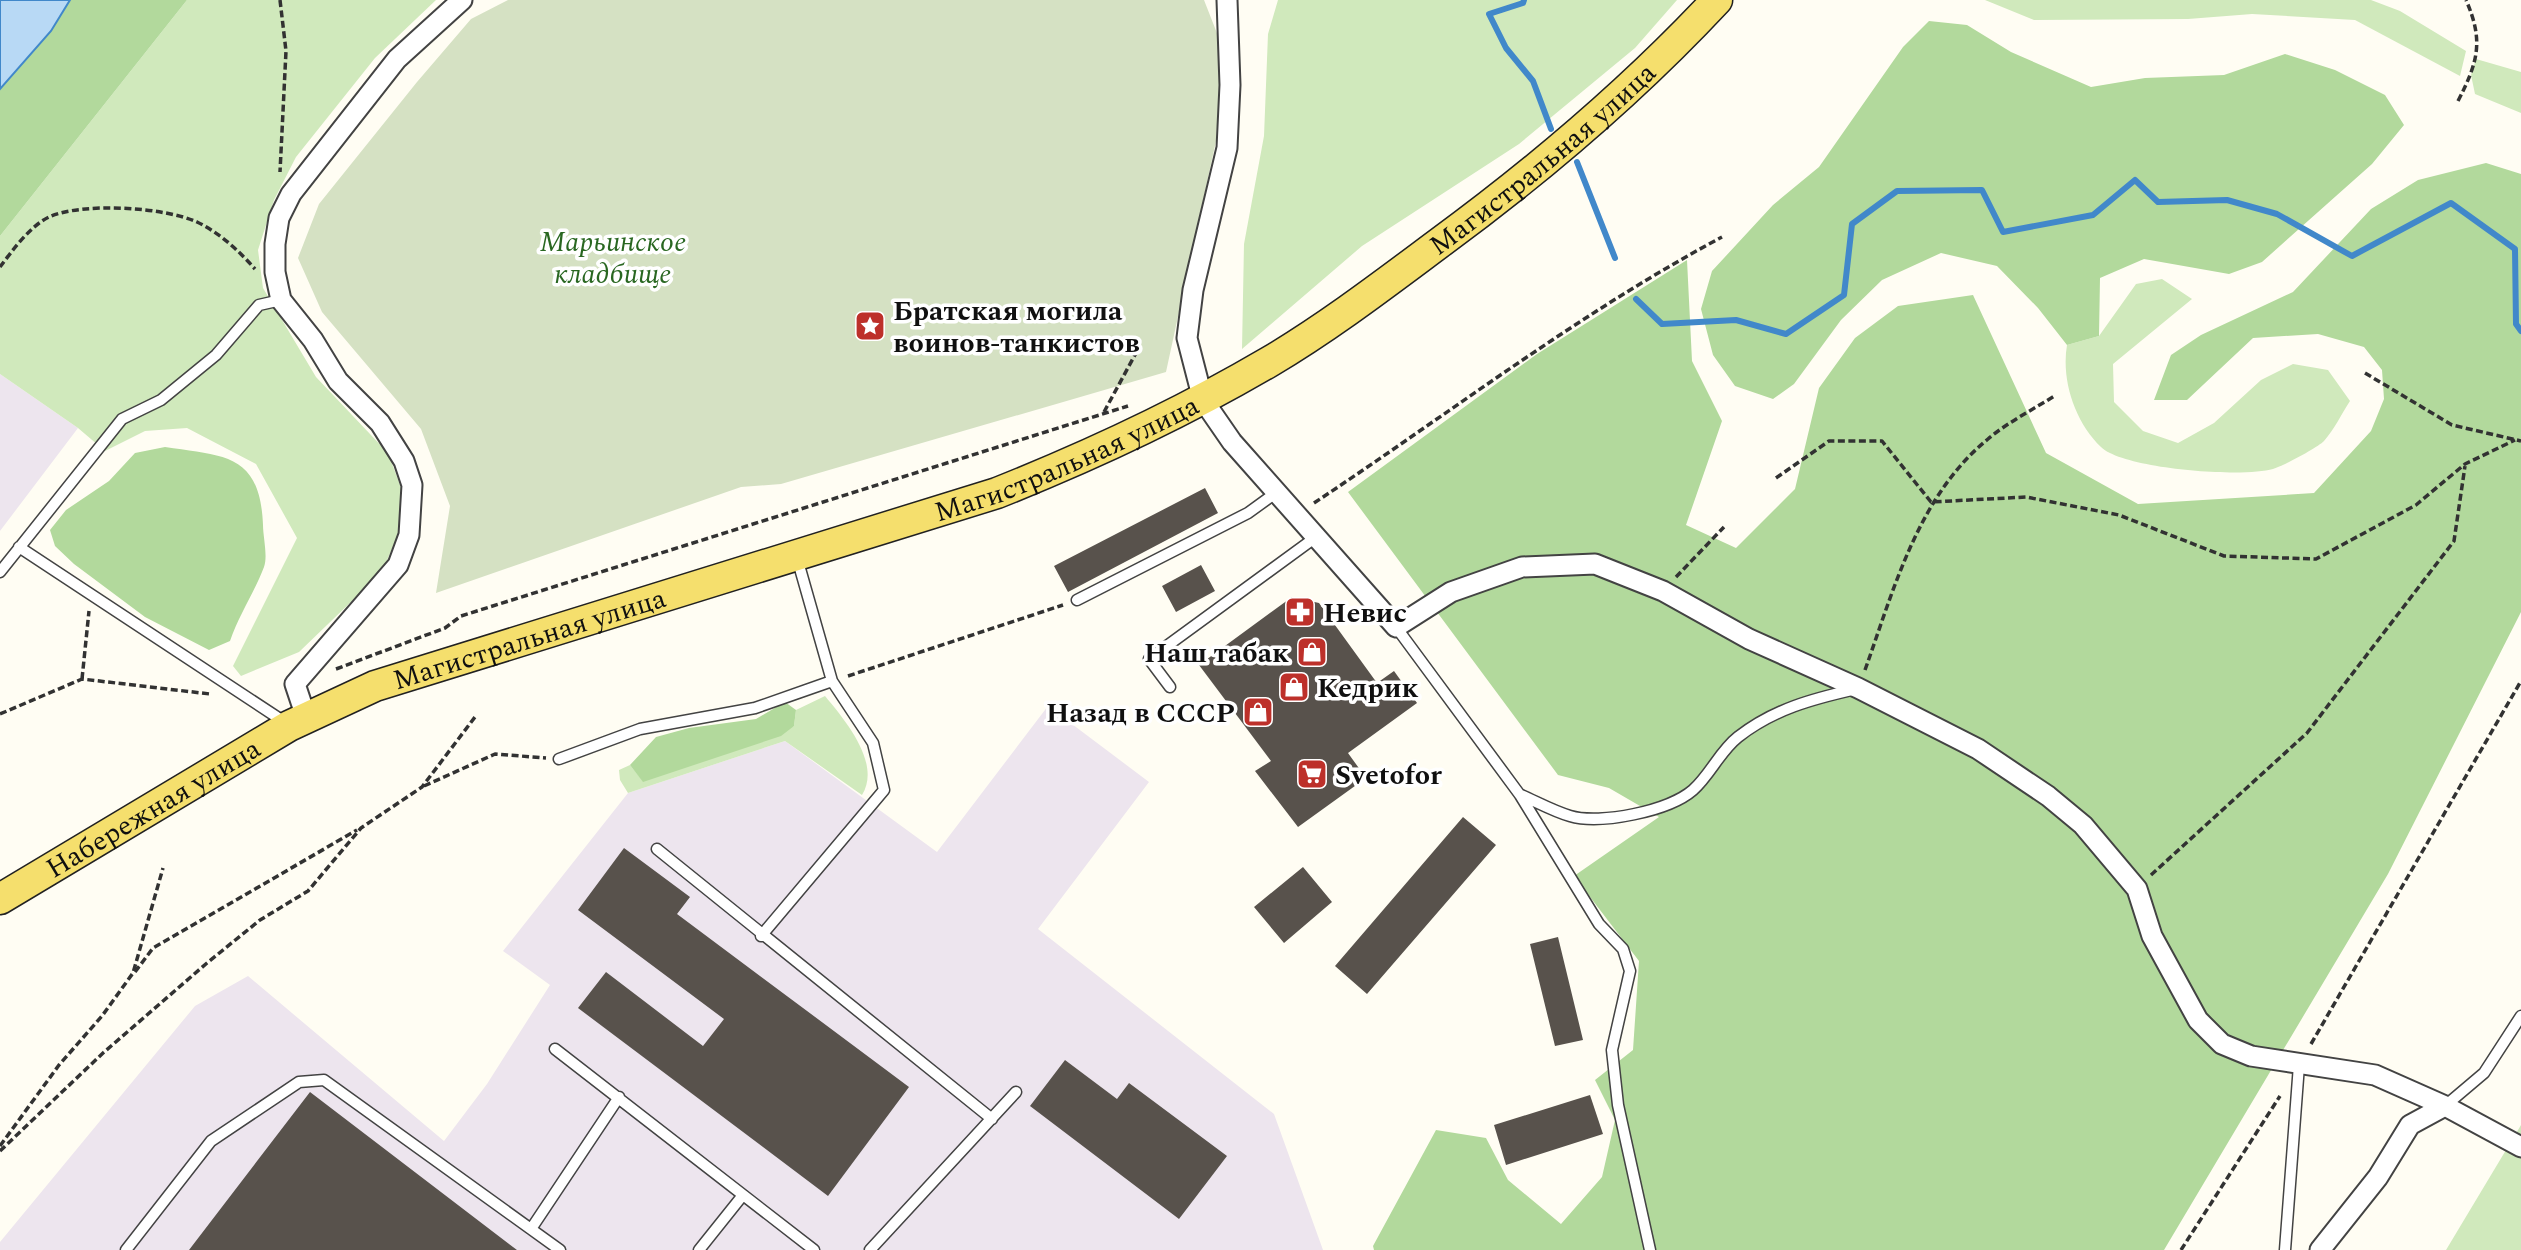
<svg xmlns="http://www.w3.org/2000/svg" width="2521" height="1250" font-family="Spectral,serif">
  <style>
    .industrial { fill: #ede5ee }
    .green { fill: #d0e9bc }
    .forest { fill: #b2d99c }
    .cemetery { fill: #d5e1c3 }
    .water { fill: #b8d9f5; stroke: #4188ca; stroke-width: 2 }
    .lines { fill: none; stroke-linecap: round; stroke-linejoin: round }
    .stream { stroke: #4188ca; stroke-width: 6 }
    .building { fill: #58524c }
    .service-casing { stroke: #434343; stroke-width: 13 }
    .minor-casing { stroke: #434343; stroke-width: 23 }
    .primary-casing { stroke: #212121; stroke-width: 33 }
    .path { stroke: #323232; stroke-width: 3.5; stroke-dasharray: 7 3.5; stroke-linecap: butt }
    .service { stroke: #fff; stroke-width: 10 }
    .minor { stroke: #fff; stroke-width: 19 }
    .primary { stroke: #f5df6d; stroke-width: 30 }
    .labels { text-anchor: middle; stroke-width: 7; stroke-linejoin: round; paint-order: stroke }
    .street-label { font-size: 28px; fill: #101010; stroke: #fff }
    .park-label { font-size: 28px; font-style: italic; fill: #296721; stroke: #fff }
    .poi-label { font-size: 28px; font-weight: bold; fill: #101010; stroke: #fff; text-anchor: start }
  </style>
  <rect width="100%" height="100%" fill="#fffdf3"/>
  <path class="industrial" d="M0,374L78,428L0,531Z
    M1048,706L1149,782L1038,929L1274,1114L1323,1250H0V1242L195,1006L248,976L444,1141L487,1084L550,985L503,951L628,793L785,741L937,852Z"/>
  <path class="green" d="M187,0H436L375,58L296,157L274,200L258,250L263,288L316,377L388,453L409,509L382,572L299,652L241,676L233,666L297,538L256,464L187,428L145,431L105,451L78,428L0,374V236Z
    M1278,0H1677L1635,48L1519,144L1362,246L1242,349L1244,244L1264,136L1268,34Z
    M1985,0H2371L2400,11L2466,51L2460,76L2355,20L2252,14L2188,19L2034,20Z
    M2476,59L2521,72V113L2475,94L2471,75Z
    M2162,279L2192,299L2113,364L2114,402L2143,431L2178,443L2214,423L2261,380L2293,364L2328,370L2350,401C2342,413 2334,430 2324,441C2317,448 2283,466 2273,469C2242,478 2123,469 2101,447C2075,422 2061,380 2067,345L2099,336L2136,284Z
    M825,696C844,719 882,763 862,795L785,741L628,793L620,780L619,770L630,765L643,781L794,726L796,710Z
    M2521,1125V1250H2446Z"/>
  <path class="forest" d="M70,0H187L0,236V89L51,31Z
    M1929,21L1967,25L2011,52L2091,87L2145,78L2224,75L2285,54L2335,70L2385,95L2404,125L2372,164L2262,262L2229,274L2144,259L2100,278L2099,336L2067,345L2038,308L1997,266L1941,253L1882,280L1841,320L1794,384L1773,399L1735,386L1713,355L1701,309L1712,271L1773,205L1819,167L1903,47Z
    M2486,163L2521,174V612L2388,874L2164,1250H1374L1373,1246L1436,1130L1486,1138L1508,1180L1561,1224L1602,1177L1615,1120L1595,1080L1633,1050L1639,961L1574,876L1659,817L1609,788L1558,775L1348,492L1537,354L1687,260L1692,361L1722,421L1686,525L1736,548L1795,489L1819,388L1855,338L1898,306L1973,295L2046,453L2138,504L2314,493L2371,431L2384,399L2382,370L2364,347L2318,334L2253,338L2187,400H2154L2171,355L2201,335L2293,292L2371,209L2418,180Z
    M165,447C224,456 260,453 263,525C263,537 268,556 264,567C254,593 239,615 230,641L209,650L145,617L74,564L55,546L50,530L66,510L109,481L135,453Z
    M785,702L796,710L794,726L781,736L643,782L630,765L656,737L689,728L756,719Z"/>
  <path class="cemetery" d="M508,0H1204L1222,46L1216,141L1166,372L781,484L741,487L436,593L450,506L421,429L322,312L298,258L319,204L417,82L471,19Z"/>
  <path class="water" d="M0,0H70L51,31L0,89Z"/>
  <g class="lines">
    <path class="stream" d="M1524,0L1523,3L1489,14L1506,48L1533,81L1551,129
      M1577,162L1615,258
      M1636,299L1662,324L1736,320L1786,334L1844,295L1852,224L1897,191L1982,190L2003,232L2093,215L2135,180L2158,202L2227,200L2277,214L2352,256L2451,203L2515,249L2516,324L2521,331"/>
  </g>
  <path class="building" d="M1205,488L1218,513L1068,592L1054,566Z
    M1201,565L1215,591L1176,612L1162,586Z
    M1292,597L1319,603L1377,683L1394,671L1417,703L1348,753L1366,778L1298,827L1255,771L1271,761L1199,665Z
    M1463,817L1496,845L1367,994L1335,966Z
    M624,848L690,897L677,914L909,1087L828,1196L578,1008L606,972L703,1046L724,1019L578,910Z
    M1303,867L1332,902L1284,943L1254,907Z
    M1558,937L1583,1040L1555,1046L1530,944Z
    M1065,1060L1117,1099L1129,1083L1227,1156L1179,1219L1030,1106Z
    M310,1092L517,1250H189Z
    M1590,1095L1603,1134L1506,1165L1494,1125Z"/>
  <g class="lines">
    <g class="service-casing">
      <path id="service" d="M19,547L286,723
        M0,572L122,419L161,400L216,355L259,305L281,300
        M1077,600L1248,513L1277,492
        M1396,627L1520,795L1599,924L1623,949L1630,971L1612,1050L1618,1105L1650,1250
        M1170,687L1149,659L1316,537
        M559,759L640,729L755,708L832,681
        M1521,795C1537,802 1553,811 1570,816C1600,825 1669,811 1693,790C1710,775 1720,751 1738,737C1774,709 1812,699 1856,689
        M657,849L992,1119
        M761,936L884,790L873,743L832,681L797,558
        M555,1049L814,1250
        M2445,1106L2484,1073L2521,1016
        M531,1229L619,1097
        M126,1250L211,1141L299,1082L324,1080L560,1250
        M699,1250L743,1195
        M870,1250L1016,1092
        M2285,1250L2299,1065"/>
    </g>
    <g class="minor-casing">
      <path id="minor" d="M1227,0L1230,85L1227,148L1193,290L1187,338L1203,400L1232,442L1396,627L1451,592L1522,567L1595,564L1663,591L1749,639L1858,688L1978,749L2048,796L2083,825L2137,889L2152,936L2198,1020L2222,1044L2251,1056L2375,1075L2445,1106L2521,1147
        M306,717L295,684L398,565L409,535L412,485L404,461L380,423L338,381L313,340L281,300L275,272V244L279,218L291,194L397,59L462,0
        M2320,1250L2378,1177L2410,1125L2445,1106"/>
    </g>
    <g class="primary-casing">
      <g id="primary">
        <path id="s1" d="M0,899L289,726L375,686L997,493C1090,456 1182,413 1269,362C1328,327 1383,285 1438,244C1539,170 1632,91 1717,0"/>
      </g>
    </g>
    <path class="path" d="M280,0L286,51L280,172
      M2458,101C2478,62 2484,41 2466,0
      M0,267C12,251 30,226 49,217C82,202 164,207 197,222C220,233 239,251 255,269
      M2365,373L2452,425L2521,441
      M1104,412L1136,353
      M1776,478L1829,441H1882L1931,502L2026,497L2119,515L2224,556L2316,559L2416,505L2465,464L2515,440
      M1314,503C1450,413 1578,314 1722,237
      M1676,577L1724,527
      M336,669L445,628L461,616L1128,406
      M1865,670C1894,589 1918,496 1988,439C2008,422 2034,409 2056,395
      M848,676L1063,605
      M82,679L89,611
      M0,714L82,679L210,694
      M424,786L495,754L546,758
      M2151,875L2307,733L2454,541L2465,466
      M135,972L153,948L357,830
      M2311,1044L2521,681
      M0,1146L59,1065L102,1016L133,973L163,868
      M0,1151L103,1053L207,963L260,920L308,891L361,828L422,787L475,717
      M2181,1250L2280,1096"/>
    <use href="#service" class="service"/>
    <use href="#minor" class="minor"/>
    <use href="#primary" class="primary"/>
  </g>
  <defs>
    <g id="sight-square" transform="scale(1.575)"><rect x="-9" y="-9" width="18" height="18" rx="4" fill="#bd302a" stroke="#fff"/><path d="M0-6L1.8-2.2L6-1.7L2.9 1.2L3.7 5.4L0 3.3L-3.7 5.4L-2.9 1.2L-6-1.7L-1.8-2.2Z" fill="#fff"/></g>
    <g id="pharmacy-square" transform="scale(1.575)"><rect x="-9" y="-9" width="18" height="18" rx="4" fill="#bd302a" stroke="#fff"/><path d="M-2-6h4v4h4v4h-4v4h-4v-4h-4v-4h4Z" fill="#fff"/></g>
    <g id="shop-square" transform="scale(1.575)"><rect x="-9" y="-9" width="18" height="18" rx="4" fill="#bd302a" stroke="#fff"/><path d="M-5-2.5h2.3a2.7 3.5 0 0 1 5.4 0H5L5.5 6h-11ZM-1.5-2.5h3a1.5 2.3 0 0 0-3 0Z" fill="#fff"/></g>
    <g id="supermarket-square" transform="scale(1.575)"><rect x="-9" y="-9" width="18" height="18" rx="4" fill="#bd302a" stroke="#fff"/><path d="M-6-5.5h2.5l.6 2H6L4.5 2H-2.5L-4.4-4H-6ZM-1.5 3.2a1.3 1.3 0 1 0 .1 0ZM3 3.2a1.3 1.3 0 1 0 .1 0Z" fill="#fff"/></g>
  </defs>
  <g fill-rule="evenodd">
    <use href="#sight-square" x="870" y="326"/>
    <use href="#pharmacy-square" x="1300" y="612"/>
    <use href="#shop-square" x="1312" y="652"/>
    <use href="#shop-square" x="1294" y="687"/>
    <use href="#shop-square" x="1258" y="712"/>
    <use href="#supermarket-square" x="1312" y="774"/>
  </g>
  <g class="labels">
    <g class="street-label">
      <text dy="10" stroke="none"><textPath href="#s1" startOffset="1726">Магистральная улица</textPath></text>
      <text dy="10" stroke="none"><textPath href="#s1" startOffset="1160">Магистральная улица</textPath></text>
      <text dy="10" stroke="none"><textPath href="#s1" startOffset="593">Магистральная улица</textPath></text>
      <text dy="10" stroke="none"><textPath href="#s1" startOffset="178">Набережная улица</textPath></text>
    </g>
    <g class="park-label">
      <text x="613" y="251">Марьинское<tspan x="613" dy="32">кладбище</tspan></text>
    </g>
    <g class="poi-label">
      <text x="893" y="320">Братская могила<tspan x="893" dy="32">воинов-танкистов</tspan></text>
      <text x="1323" y="622">Невис</text>
      <text x="1289" y="662" text-anchor="end">Наш табак</text>
      <text x="1317" y="697">Кедрик</text>
      <text x="1235" y="722" text-anchor="end">Назад в СССР</text>
      <text x="1335" y="784">Svetofor</text>
    </g>
  </g>
</svg>
